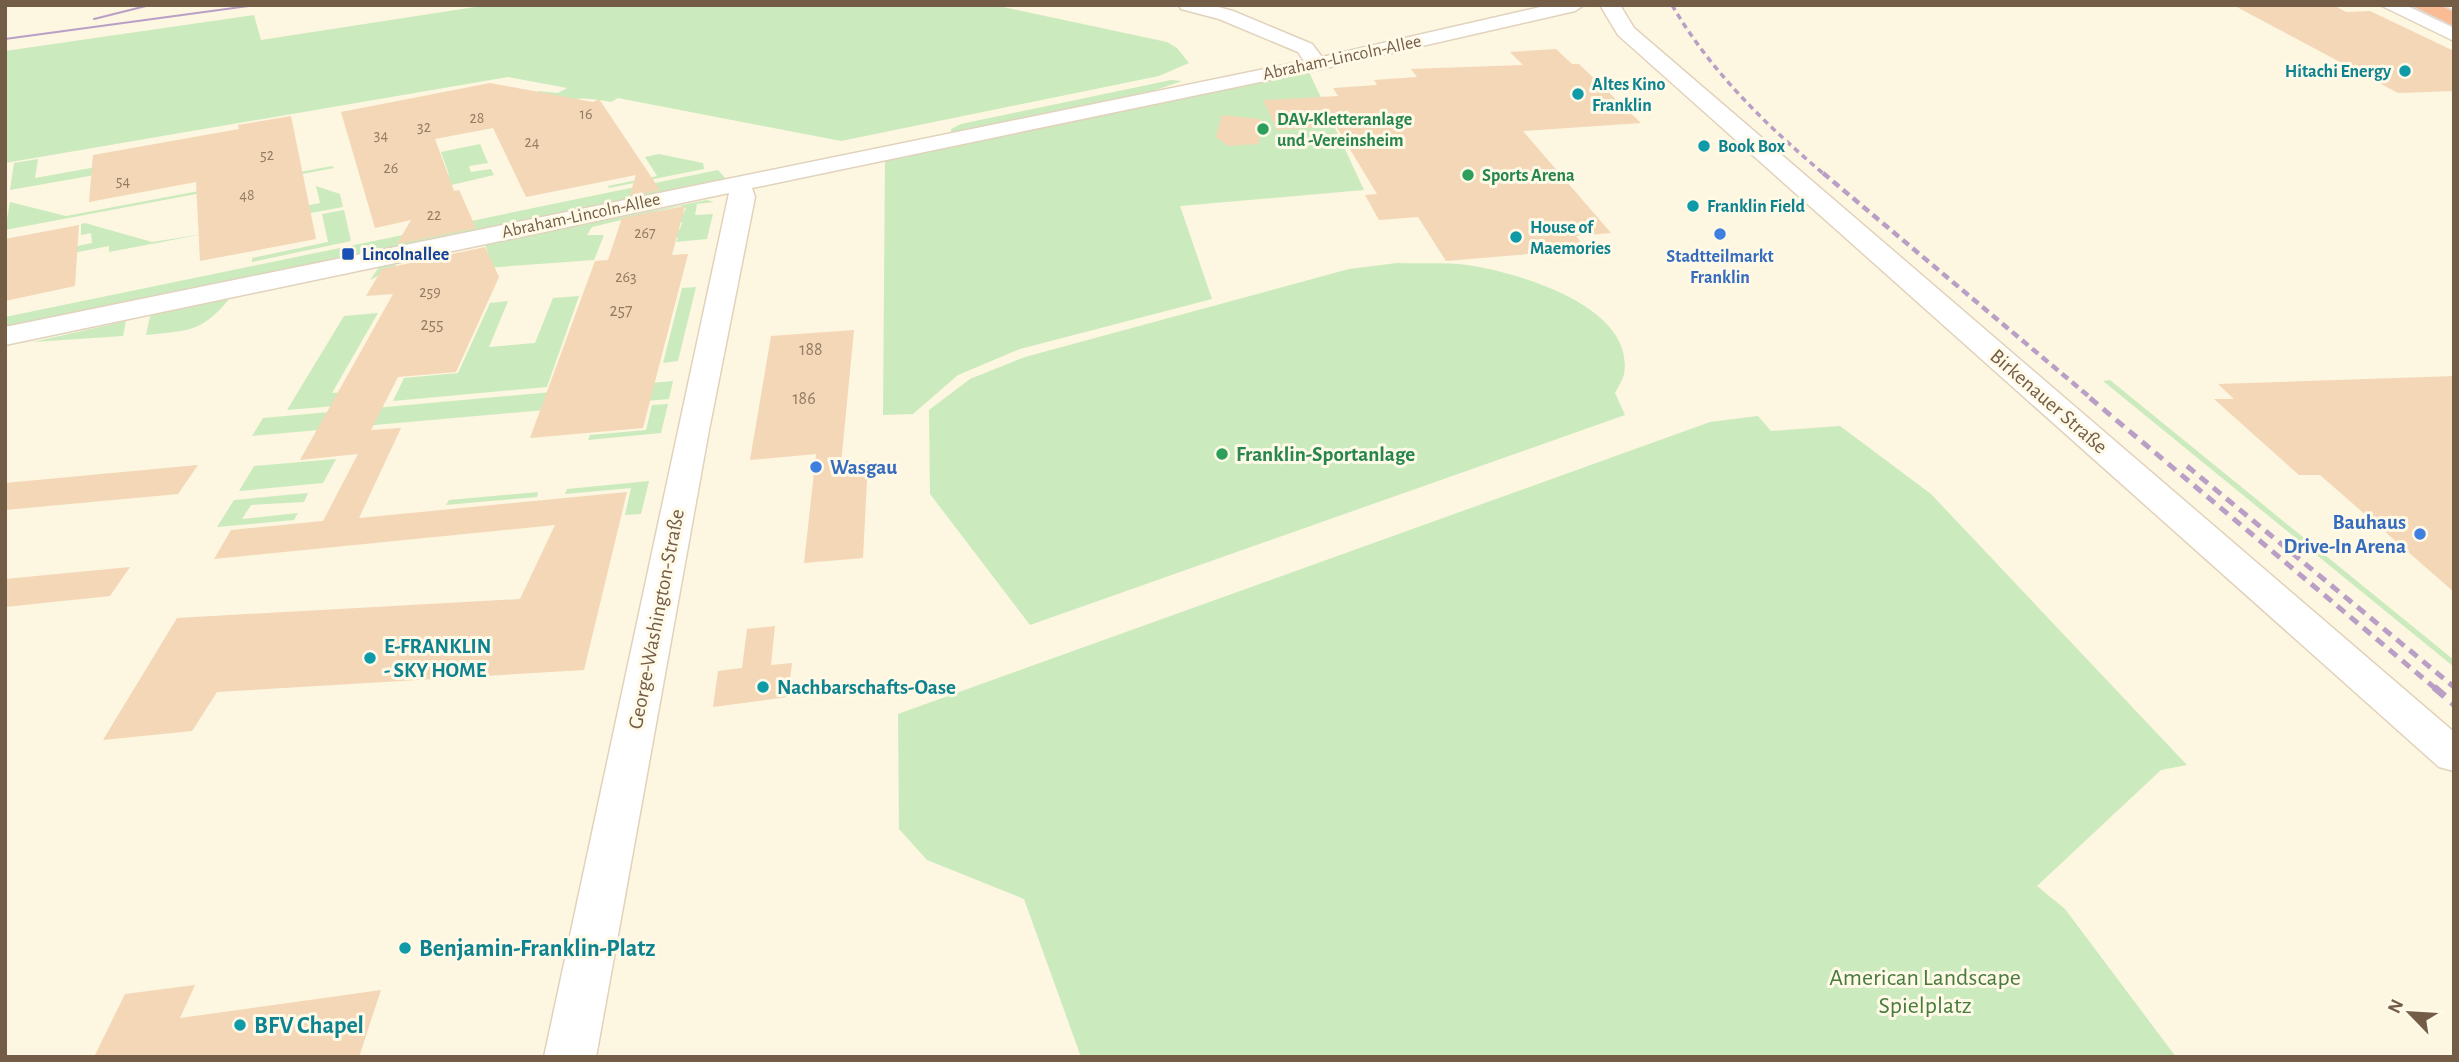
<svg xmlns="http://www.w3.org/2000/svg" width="2459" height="1062" font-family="'Alegreya Sans',sans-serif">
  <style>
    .green { fill: #cbebbe }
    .building { fill: #f3d7b7 }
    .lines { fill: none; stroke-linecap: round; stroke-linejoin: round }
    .minor-casing { stroke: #e1d2bc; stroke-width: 3 }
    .highway-casing { stroke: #e0dbd7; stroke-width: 4 }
    .minor { fill: #fff; fill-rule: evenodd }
    .highway { fill: #fabc94; fill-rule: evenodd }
    .tram { stroke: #b99fc6; stroke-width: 2 }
    .rail-far3 { stroke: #b99fc6; stroke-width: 3.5; stroke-dasharray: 6 4.5; stroke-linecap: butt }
    .rail-far2 { stroke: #b99fc6; stroke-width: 4.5; stroke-dasharray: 8 5; stroke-linecap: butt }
    .rail-far1 { stroke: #b99fc6; stroke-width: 5; stroke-dasharray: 10 7; stroke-linecap: butt }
    .rail { stroke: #b99fc6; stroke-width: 7; stroke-dasharray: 14 9; stroke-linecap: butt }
    .culture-dot { fill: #0f9aa8; stroke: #fff9e7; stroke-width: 2.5 }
    .leisure-dot { fill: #2e9e5b; stroke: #fff9e7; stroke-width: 2.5 }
    .shop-dot { fill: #3f7fe0; stroke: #fff9e7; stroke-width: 2.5 }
    .transit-dot { fill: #1a4fb4; stroke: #fff9e7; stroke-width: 2.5 }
    .labels { text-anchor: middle; stroke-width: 6; stroke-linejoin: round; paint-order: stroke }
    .far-number-label { font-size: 16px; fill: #947c63 }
    .far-street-label { font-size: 18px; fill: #745d47; stroke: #fff9e7 }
    .far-culture-label { font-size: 18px; font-weight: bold; fill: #0d838f; stroke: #fff9e7; text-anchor: start }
    .far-leisure-label { font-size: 18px; font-weight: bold; fill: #27864d; stroke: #fff9e7; text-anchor: start }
    .far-transit-label { font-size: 18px; font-weight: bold; fill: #164399; stroke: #fff9e7; text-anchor: start }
    .far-shop-label { font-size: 18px; font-weight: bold; fill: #366cbe; stroke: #fff9e7 }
    .number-label { font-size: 18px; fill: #947c63 }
    .street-label { font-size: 21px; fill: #745d47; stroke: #fff9e7 }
    .leisure-label { font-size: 21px; font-weight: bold; fill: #27864d; stroke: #fff9e7; text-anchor: start }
    .shop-label { font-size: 21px; font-weight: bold; fill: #366cbe; stroke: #fff9e7; text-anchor: start }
    .culture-label { font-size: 21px; font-weight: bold; fill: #0d838f; stroke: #fff9e7; text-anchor: start }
    .near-culture-label { font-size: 24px; font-weight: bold; fill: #0d838f; stroke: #fff9e7; text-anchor: start }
    .near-park-label { font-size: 24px; fill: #487b3e; stroke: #fff9e7 }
  </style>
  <rect width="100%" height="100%" fill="#fdf6e0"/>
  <path class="green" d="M488,5H994L1167,42L1177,48L1189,63L1159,76L841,141L618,98L611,102C584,97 569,96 543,108L538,91L558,93L567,88L508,77L5,163V51L254,15L261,40Z
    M1309,72L1364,190L1180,206L1212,299L1020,349L958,375L913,414L883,415L885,159Z
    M1171,80L1182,81L1150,92L951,134V129L961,124Z
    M480,144L488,163L469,166L471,172L491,169L494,175L443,187H385L449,175L441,152Z
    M659,154L703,163L704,169L609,188L608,186L657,176L645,157Z
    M38,159L35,178L102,166L112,172L10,190L14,163Z
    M332,166L334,168L5,230L10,202L66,216Z
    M718,170L726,179L5,330V317Z
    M316,186L340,194L343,207L253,224L293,208L320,203Z
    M707,200L714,202L697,204L695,215L713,214L707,239L676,242L678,238L672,237L674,230L680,229L682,222H677L679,215L683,214L686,208L680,206L592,227L587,235H604L594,260L378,276L370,280L379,267L395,264L397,273L490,259L485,244Z
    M344,210L351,241L252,262V258L328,242L322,214Z
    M85,223L152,242L204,234L109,252V246L32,261L58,250L92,243L91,233L81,235V224Z
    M1397,263C1420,264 1444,262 1467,265C1516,272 1636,306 1624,374C1623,380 1618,387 1615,393L1625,415L1030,625L930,494L929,410L970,379L1025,357L1349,269Z
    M696,287L678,361L663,363L682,288Z
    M579,296L547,387L393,401L404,378L458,373L490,303L508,301L489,347L535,343L553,298Z
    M230,298C201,333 190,330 146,335L150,316Z
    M378,313L332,393L390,389L383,402L287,410L344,316Z
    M126,321L123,336L33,342Z
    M2110,380L2454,660V667L2103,381Z
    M673,381L669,399L252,436L263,418Z
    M668,404L661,433L588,440L590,435L646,430L652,405Z
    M1758,416L1771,431L1840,426L1931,494L2187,765L2161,770L2037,886L2065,909L2176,1057H1081L1024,899L927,860L899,829L898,714L1710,422Z
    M336,459L323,483L239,491L254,466Z
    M649,481L641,514L625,515L631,488L565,494L567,489Z
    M538,492L537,497L446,505L449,500Z
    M308,493L304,502L251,505L242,519L298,513L294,520L217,527L234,500Z"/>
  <path class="building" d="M2233,5H2333L2346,12L2370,11L2454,51V91L2398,93Z
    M1556,49L1572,64H1579L1641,123L1523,131L1611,233L1576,236L1586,249L1446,261L1418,217L1379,220L1365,195L1377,194L1336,126L1277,130L1263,100L1338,96L1333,88L1377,85L1374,80L1417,77L1411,69L1523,65L1510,52Z
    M490,83L593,102L599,99L660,190L629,197L636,175L526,197L493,128L435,139L454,191L459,190L476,228L397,244L411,220L375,228L341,112Z
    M1222,115L1260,119L1259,144L1228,146L1216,137Z
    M291,116L316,239L200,261L196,182L89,202L93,155L239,129L238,125Z
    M685,206L672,255L688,254L643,428L530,438L595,261L608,260L622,218Z
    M79,225L75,286L5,301V239Z
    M485,247L499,277L456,372L398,377L371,430L401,428L359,518L627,492L584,670L217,692L192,731L103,740L177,618L520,599L555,525L214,559L231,530L323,521L358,454L300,460L393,294L366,296L382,269Z
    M854,330L841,464L868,461L863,558L804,563L816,454L750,460L771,336Z
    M2454,376V592L2320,475H2299L2214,399H2234L2218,384Z
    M198,465L178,494L5,510V483Z
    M130,567L110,596L5,607V579Z
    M775,626L771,665L792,663L788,697L713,707L718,671L742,668L747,629Z
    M195,985L180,1018L381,990L359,1057H94L125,994Z"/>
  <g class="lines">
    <g class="minor-casing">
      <path id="minor" d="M1179,5H1211L1233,11L1312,44L1322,57L1549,5H1584L1575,11L1317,70L752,188L755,197L709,430L596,1057H544L729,193L5,345V327L1304,61L1298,52L1219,19L1181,9Z
        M1600,5H1620L1634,28L2454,732V771L2439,767L1618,35Z
        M2380,5H2405L2454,28V41Z"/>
    </g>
    <g class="highway-casing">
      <path id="highway" d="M2411,5H2439L2454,12V26Z"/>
    </g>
    <use href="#minor" class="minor"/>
    <use href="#highway" class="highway"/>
    <path class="tram" d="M94,19L150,5
      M5,39L256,5"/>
    <path class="rail-far3" d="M1672,5C1711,72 1766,125 1825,175"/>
    <path class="rail-far2" d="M1823,173L2092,399"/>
    <path class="rail-far1" d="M2090,398L2436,689
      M2187,466L2454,687"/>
    <path class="rail" d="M2434,687L2454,704"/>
  </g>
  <g class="culture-dot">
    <circle cx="2405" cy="71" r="7"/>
    <circle cx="1578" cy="94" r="7"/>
    <circle cx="1704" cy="146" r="7"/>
    <circle cx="1693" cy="206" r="7"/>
    <circle cx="1516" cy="237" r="7"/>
    <circle cx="370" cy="658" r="7"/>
    <circle cx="763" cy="687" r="7"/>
    <circle cx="405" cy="948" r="7"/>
    <circle cx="240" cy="1025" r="7"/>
  </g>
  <g class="leisure-dot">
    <circle cx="1263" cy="129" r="7"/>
    <circle cx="1468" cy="175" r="7"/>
    <circle cx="1222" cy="454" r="7"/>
  </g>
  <g class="shop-dot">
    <circle cx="1720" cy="234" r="7"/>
    <circle cx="816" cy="467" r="7"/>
    <circle cx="2420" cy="534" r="7"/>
  </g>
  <rect class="transit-dot" x="341" y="247" width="14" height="14" rx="3.5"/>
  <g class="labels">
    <g class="far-number-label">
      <text x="586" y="119">16</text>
      <text x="477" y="123">28</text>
      <text x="424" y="132">32</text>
      <text x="381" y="140">34</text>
      <text x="532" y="147">24</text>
      <text x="267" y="160">52</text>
      <text x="391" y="173">26</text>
      <text x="123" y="186">54</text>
      <text x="247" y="200">48</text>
      <text x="434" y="220">22</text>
      <text x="645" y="238">267</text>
      <text x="626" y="282">263</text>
      <text x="430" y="297">259</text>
    </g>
    <g class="far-street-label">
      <text transform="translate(1342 57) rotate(-12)" y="6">Abraham-Lincoln-Allee</text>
      <text transform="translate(581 215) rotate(-12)" y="6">Abraham-Lincoln-Allee</text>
    </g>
    <g class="far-culture-label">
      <text x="2391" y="77" text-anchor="end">Hitachi Energy</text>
      <text x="1592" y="90">Altes Kino<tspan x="1592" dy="21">Franklin</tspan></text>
      <text x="1718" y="152">Book Box</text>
      <text x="1707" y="212">Franklin Field</text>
      <text x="1530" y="233">House of<tspan x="1530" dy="21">Maemories</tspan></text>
    </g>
    <g class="far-leisure-label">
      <text x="1277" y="125">DAV-Kletteranlage<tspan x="1277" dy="21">und -Vereinsheim</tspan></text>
      <text x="1482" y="181">Sports Arena</text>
    </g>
    <g class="far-transit-label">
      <text x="362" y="260">Lincolnallee</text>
    </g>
    <g class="far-shop-label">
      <text x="1720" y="262">Stadtteilmarkt<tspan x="1720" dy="21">Franklin</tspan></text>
    </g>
    <g class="number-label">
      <text x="621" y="316">257</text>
      <text x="432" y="330">255</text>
      <text x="811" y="355">188</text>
      <text x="804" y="404">186</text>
    </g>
    <g class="street-label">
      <text transform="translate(2049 401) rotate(41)" y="7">Birkenauer Straße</text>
      <text transform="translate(656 619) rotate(-79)" y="7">George-Washington-Straße</text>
    </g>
    <g class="leisure-label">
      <text x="1236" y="461">Franklin-Sportanlage</text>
    </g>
    <g class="shop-label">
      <text x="830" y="474">Wasgau</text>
      <text x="2406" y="529" text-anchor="end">Bauhaus<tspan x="2406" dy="24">Drive-In Arena</tspan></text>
    </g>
    <g class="culture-label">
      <text x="384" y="653">E-FRANKLIN<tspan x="384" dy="24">- SKY HOME</tspan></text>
      <text x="777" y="694">Nachbarschafts-Oase</text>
    </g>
    <g class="near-culture-label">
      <text x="419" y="956">Benjamin-Franklin-Platz</text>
      <text x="254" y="1033">BFV Chapel</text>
    </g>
    <g class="near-park-label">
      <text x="1925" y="985">American Landscape<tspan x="1925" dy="28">Spielplatz</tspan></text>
    </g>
  </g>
  <rect width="2459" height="1062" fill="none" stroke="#745d47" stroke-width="14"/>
  <g transform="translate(2410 1013) rotate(295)" stroke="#fff9e7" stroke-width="5" paint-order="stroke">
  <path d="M0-5L12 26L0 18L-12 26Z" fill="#745d47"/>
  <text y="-10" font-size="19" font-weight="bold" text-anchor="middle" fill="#745d47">N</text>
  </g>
</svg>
